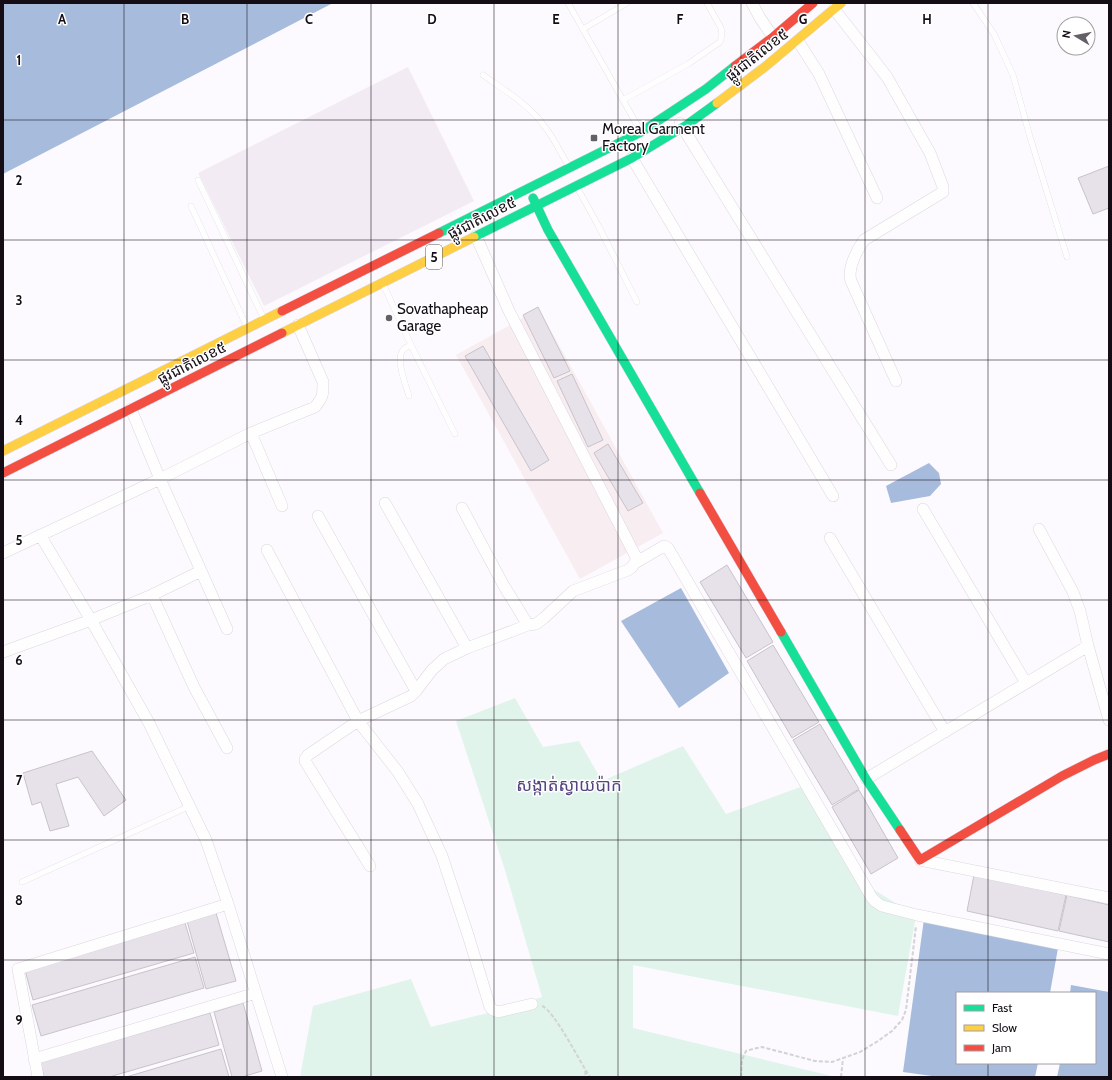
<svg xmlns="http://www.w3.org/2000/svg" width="1112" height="1080" font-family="Cabin,'Noto Sans Khmer',sans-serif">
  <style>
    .built { fill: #f2ebf4 }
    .education { fill: #f8edf0 }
    .green { fill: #e0f4eb }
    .water { fill: #a7bcdc }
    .building { fill: #e7e2ea; stroke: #c8c3ca }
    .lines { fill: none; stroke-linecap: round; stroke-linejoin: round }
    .lane-casing { stroke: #dcd7df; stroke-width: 6 }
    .street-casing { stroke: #dcd7df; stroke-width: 12 }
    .fast-casing { stroke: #dcd7df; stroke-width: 10 }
    .slow-casing { stroke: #dcd7df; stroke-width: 10 }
    .jam-casing { stroke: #dcd7df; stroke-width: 10 }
    .path { stroke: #d4d3d4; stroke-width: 2; stroke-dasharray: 4 2; stroke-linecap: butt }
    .lane { stroke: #fffeff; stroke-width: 5.5 }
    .street { stroke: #fffeff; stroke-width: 11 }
    .fast { stroke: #16e098; stroke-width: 9 }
    .slow { stroke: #ffcf43; stroke-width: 9 }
    .jam { stroke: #f24e42; stroke-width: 9 }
    .grid { fill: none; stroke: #140d16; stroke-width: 1; stroke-opacity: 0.55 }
    .poi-dot { fill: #656067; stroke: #fff; stroke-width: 1.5 }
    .labels { text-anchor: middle; stroke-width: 3; stroke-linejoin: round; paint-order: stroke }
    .shield { fill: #fff; stroke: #5a565c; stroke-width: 1 }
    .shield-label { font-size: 14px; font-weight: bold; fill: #140d16 }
    .street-label { font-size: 15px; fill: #140d16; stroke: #fff }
    .poi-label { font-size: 15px; fill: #140d16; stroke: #fff; text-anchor: start }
    .quarter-label { font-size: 17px; fill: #544481; stroke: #fff }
    .grid-label { font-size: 13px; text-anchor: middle; font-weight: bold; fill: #140d16; stroke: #fff; stroke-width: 3; stroke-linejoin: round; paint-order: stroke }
  </style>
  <rect width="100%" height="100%" fill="#fcfafe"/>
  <path class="built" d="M408,67L474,201L264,306L198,173Z"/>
  <path class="education" d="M539,309L663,533L580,579L456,355Z"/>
  <path class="green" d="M515,698L543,747L579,741L602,781L683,746L726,814L803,786L857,879L916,916L898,1016L633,965V1028L836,1077H300L313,1006L411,979L431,1027L496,1011L542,997L505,870L456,721Z"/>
  <path class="water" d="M3,3H333L3,174Z
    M929,463L939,473L941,484L930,496L891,503L886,486Z
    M681,588L729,673L679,708L621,621Z
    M924,919L1058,948L1050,993H957V1063H1038L1035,1077H939L903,1072Z
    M1071,985L1109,992V1077H1057L1060,1063H1095V993H1070Z"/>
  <path class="building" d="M1109,166V208L1093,214L1078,178Z
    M538,307L570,371L554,378L523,315Z
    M483,346L549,460L531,471L465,356Z
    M572,374L603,440L588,447L557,381Z
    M608,444L643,503L628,511L594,453Z
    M727,565L773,642L746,658L700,582Z
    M773,645L819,722L792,738L747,661Z
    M820,724L859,789L832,805L793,740Z
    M92,751L126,800L104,816L78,777L56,784L69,826L50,831L41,802L32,805L23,773Z
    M859,790L898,858L871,874L832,807Z
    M974,875L1066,895L1058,931L967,911Z
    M1067,895L1109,905V942L1059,931Z
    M216,913L236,981L206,989L187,921Z
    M185,923L194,953L33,1000L25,970Z
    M195,957L204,988L41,1036L32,1005Z
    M243,1003L262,1071L242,1077H232L214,1012Z
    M210,1013L219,1045L109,1077H44L40,1062Z
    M221,1049L229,1077H126Z"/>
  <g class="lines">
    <g class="lane-casing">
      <path id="lane" d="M568,3L640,130
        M973,3L994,34L1013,75L1030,137L1067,257
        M583,29L627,3
        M483,75C504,90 530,105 545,127C554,138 560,152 568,165
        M623,100L688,64L720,42L722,35L721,28L707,3
        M198,180L263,317
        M578,189L599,227L637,302
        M191,206L246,325
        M384,286L411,345L455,434
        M409,396C406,386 395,359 403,350C405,348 408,346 411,345
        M22,882L190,806"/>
    </g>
    <g class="street-casing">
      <path id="street" d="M752,3L760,18L773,37
        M834,9L887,77L930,153L943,187V192L864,240C857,250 847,269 851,281L896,381
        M798,41L819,74L877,198
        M680,123L891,465
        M632,158L833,496
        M131,409L160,479L227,629
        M251,433L282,506
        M385,503L467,648
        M462,508L504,586L528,625
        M923,509L1026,683
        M318,516L416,691
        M1039,529L1073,592L1080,611L1088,646L1109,720
        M40,535L91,620L149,723L206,840L228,904L282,1077
        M830,538L945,732
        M267,550L358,721L398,772L418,804L442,856L468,935L490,1007L493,1010L498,1012L532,1004
        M3,553L160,479L251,433L315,407C323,397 323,396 323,382L298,325
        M635,563L664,546L668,548L872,898L876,902L882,906L917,915L1109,954
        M152,595L194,687L227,748
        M3,652L91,620L152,595L201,571
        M866,779L1088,646
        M920,860L1109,898
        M370,866L305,761V759L308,755L358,721L411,696L416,691L432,670L444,659L467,648L528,625L536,624L544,618L573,591L628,570L632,567L637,559L509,311L476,236
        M34,1059L256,993
        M38,1077L18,969L228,904"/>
    </g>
    <g class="fast-casing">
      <path id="fast" d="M533,198L548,230L700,493
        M439,233L641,132L706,89L735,66
        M474,237L632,158L688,124L717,103
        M781,632L866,779L900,830"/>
    </g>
    <g class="slow-casing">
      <path id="slow" d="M717,103L766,66L841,3
        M282,333L474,237
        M3,451L282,311"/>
    </g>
    <g class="jam-casing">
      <path id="jam" d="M735,66L773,37L813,3
        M282,311L439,233
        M3,473L282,333
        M700,493L781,632
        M900,830L920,860L1062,776L1094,760L1109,754"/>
    </g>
    <path class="path" d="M542,1006C554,1010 581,1064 590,1077
      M585,1071L586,1077
      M741,1077L742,1060L746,1051L753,1049L762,1047L815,1061L832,1062L860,1052L878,1041L892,1031L902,1020L906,1010L916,926
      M841,1077L843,1058"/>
    <use href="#lane" class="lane"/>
    <use href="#street" class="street"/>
    <use href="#fast" class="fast"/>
    <use href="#slow" class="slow"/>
    <use href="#jam" class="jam"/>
  </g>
  <path class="grid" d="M124,3V1077M247,3V1077M371,3V1077M494,3V1077M618,3V1077M741,3V1077M865,3V1077M988,3V993M3,120H1109M3,240H1109M3,360H1109M3,480H1109M3,600H1109M3,720H1109M3,840H1109M3,960H1109M988,1063V1077"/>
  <g class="poi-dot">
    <rect x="590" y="134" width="8" height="8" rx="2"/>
    <circle cx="389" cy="318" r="4"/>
  </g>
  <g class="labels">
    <rect class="shield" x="426" y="245" width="16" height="24" rx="3"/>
    <g class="shield-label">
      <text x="434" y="262">5</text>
    </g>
    <g class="street-label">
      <text transform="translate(757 55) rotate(-38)" y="5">ផ្លូវជាតិលេខ៥</text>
      <text transform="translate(482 218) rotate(-27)" y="5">ផ្លូវជាតិលេខ៥</text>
      <text transform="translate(192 363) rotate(-27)" y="5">ផ្លូវជាតិលេខ៥</text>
    </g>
    <g class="poi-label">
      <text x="602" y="134">Moreal Garment<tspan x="602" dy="17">Factory</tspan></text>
      <text x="397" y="314">Sovathapheap<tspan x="397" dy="17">Garage</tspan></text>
    </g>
    <g class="quarter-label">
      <text x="569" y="791">សង្កាត់ស្វាយប៉ាក</text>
    </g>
  </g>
  <g class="grid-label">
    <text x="62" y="24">A</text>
    <text x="185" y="24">B</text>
    <text x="309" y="24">C</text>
    <text x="432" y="24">D</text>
    <text x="556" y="24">E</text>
    <text x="680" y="24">F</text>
    <text x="803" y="24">G</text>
    <text x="927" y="24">H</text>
    <text x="19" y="65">1</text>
    <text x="19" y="185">2</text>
    <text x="19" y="305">3</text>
    <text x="19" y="425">4</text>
    <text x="19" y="545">5</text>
    <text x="19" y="665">6</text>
    <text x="19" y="785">7</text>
    <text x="19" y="905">8</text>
    <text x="19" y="1025">9</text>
  </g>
  <rect width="1112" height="1080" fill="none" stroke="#140d16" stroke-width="8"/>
  <rect x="956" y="992" width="140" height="72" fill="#ffffff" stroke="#a19ea2"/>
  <rect x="964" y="1005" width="20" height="6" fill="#16e098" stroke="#a19ea2"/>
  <text x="992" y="1012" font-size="12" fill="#140d16">Fast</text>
  <rect x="964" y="1025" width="20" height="6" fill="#ffcf43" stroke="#a19ea2"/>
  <text x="992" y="1032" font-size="12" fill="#140d16">Slow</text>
  <rect x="964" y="1045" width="20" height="6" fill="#f24e42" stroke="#a19ea2"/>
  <text x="992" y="1052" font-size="12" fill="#140d16">Jam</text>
  <g transform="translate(1076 36) rotate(280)"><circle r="19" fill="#ffffff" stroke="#a19ea2"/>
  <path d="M0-3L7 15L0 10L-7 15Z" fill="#656067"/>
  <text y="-6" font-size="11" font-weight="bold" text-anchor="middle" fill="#140d16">N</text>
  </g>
</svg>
